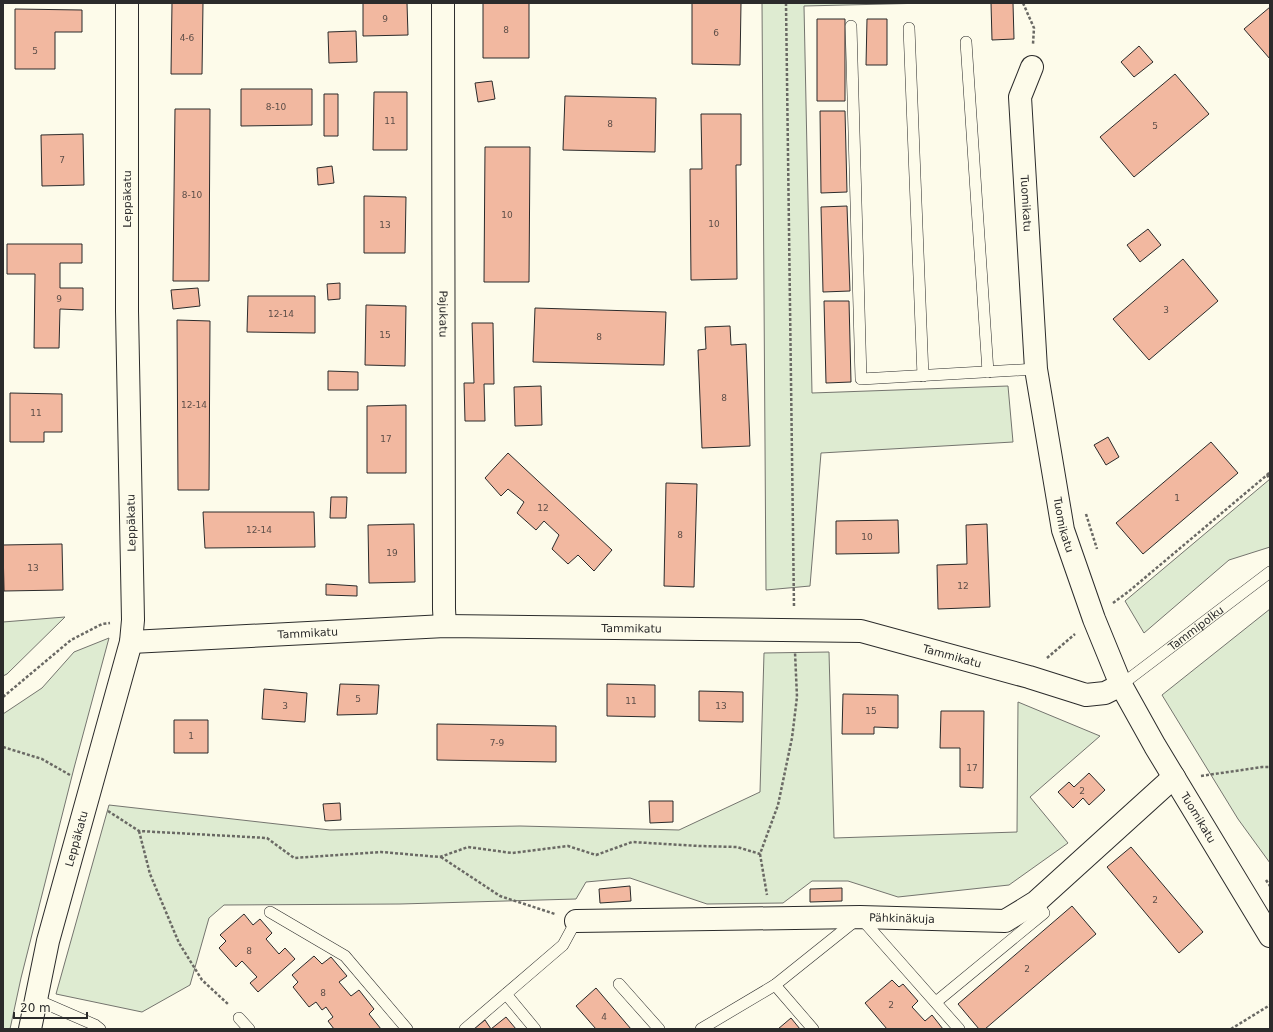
<svg xmlns="http://www.w3.org/2000/svg" width="1273" height="1032" font-family="'DejaVu Sans',sans-serif">
  <style>
    .green { fill: #deebd1; stroke: #74746e }
    .building { fill: #f2b8a0; stroke: #2b2b2b }
    .lines { fill: none; stroke-linecap: round; stroke-linejoin: round }
    .lane-casing { stroke: #2b2b2b; stroke-width: 12 }
    .street-casing { stroke: #2b2b2b; stroke-width: 24 }
    .path { stroke: #6a6964; stroke-width: 2.5; stroke-dasharray: 3 2; stroke-linecap: butt }
    .lane { stroke: #fdfbea; stroke-width: 11 }
    .street { stroke: #fdfbea; stroke-width: 22 }
    .labels { text-anchor: middle; stroke-width: 3; stroke-linejoin: round; paint-order: stroke }
    .number-label { font-size: 9px; fill: #5d4e48 }
    .street-label { font-size: 11px; fill: #2b2b2b; stroke: #fdfbea }
  </style>
  <rect width="100%" height="100%" fill="#fdfbea"/>
  <path class="green" d="M762,3H928L804,6L812,393L1008,386L1013,442L821,453L810,586L766,590Z
    M1270,479V547L1229,560L1144,633L1125,601Z
    M1270,609V863L1238,819L1162,695Z
    M65,617L7,674L3,676V622Z
    M109,638L74,768L21,978L10,1029H3V714L42,688L74,652Z
    M829,652L834,838L1017,832L1018,702L1100,736L1030,797L1068,843L1009,885L898,897L848,881H812L783,903L707,904L630,878L586,882L576,899L400,904L224,905L209,918L190,985L142,1012L56,994L109,805L330,830L520,826L679,830L760,792L764,653Z"/>
  <path class="building" d="M172,3H203L202,74H171Z
    M363,3H407L408,35L363,36Z
    M483,3H529V58H483Z
    M692,3H741L740,65L692,64Z
    M991,3H1013L1014,39L992,40Z
    M1270,7V59L1244,29Z
    M15,9L82,10V32H55V69H15Z
    M817,19H845V101H817Z
    M867,19H887V65H866Z
    M356,31L357,62L329,63L328,32Z
    M1139,46L1153,62L1134,77L1121,62Z
    M1175,74L1209,114L1134,177L1100,137Z
    M492,81L495,99L478,102L475,83Z
    M241,89H312V125L241,126Z
    M374,92H407V150H373Z
    M324,94H338V136H324Z
    M565,96L656,98L655,152L563,150Z
    M175,109H210L209,281H173Z
    M820,111H845L847,192L821,193Z
    M701,114H741V165H736L737,279L691,280L690,169H702Z
    M83,134L84,185L42,186L41,135Z
    M485,147H530L529,282H484Z
    M332,166L334,183L318,185L317,168Z
    M364,196L406,197L405,253H364Z
    M847,206L850,291L823,292L821,207Z
    M1148,229L1161,245L1140,262L1127,245Z
    M7,244H82V263H60V288H83V310L60,309L59,348H34L35,274H7Z
    M1183,259L1218,301L1149,360L1113,319Z
    M340,283V299L328,300L327,284Z
    M198,288L200,306L173,309L171,290Z
    M248,296H315V333L247,332Z
    M824,301H849L851,382L826,383Z
    M366,305L406,306L405,366L365,365Z
    M535,308L666,312L664,365L533,362Z
    M177,320L210,321L209,490H178Z
    M472,323H493L494,384H484L485,421H465L464,383H474Z
    M730,326L731,345L746,344L750,446L702,448L698,350L706,349L705,327Z
    M328,371L358,372V390H328Z
    M541,386L542,425L515,426L514,387Z
    M10,393L62,394V432H44V442H10Z
    M406,405V473H367V406Z
    M1108,437L1119,457L1106,465L1094,445Z
    M1211,442L1238,473L1143,554L1116,523Z
    M508,453L612,550L594,571L578,555L568,564L552,549L559,535L544,521L536,530L517,513L524,502L508,489L501,496L485,478Z
    M666,483L697,484L694,587L664,586Z
    M331,497H347L346,518H330Z
    M203,512H314L315,547L205,548Z
    M898,520L899,553L836,554V521Z
    M414,524L415,582L369,583L368,525Z
    M987,524L990,607L938,609L937,565L967,564L966,525Z
    M62,544L63,590L4,591L3,545Z
    M326,584L357,586V596L326,595Z
    M340,684L379,685L377,714L337,715Z
    M607,684L655,685V717L607,716Z
    M264,689L307,693L305,722L262,719Z
    M699,691L743,692V722L699,721Z
    M843,694L898,695V728L874,727V734H842Z
    M941,711H984L983,788L960,787V748H940Z
    M174,720H208V753H174Z
    M437,724L556,726V762L437,760Z
    M1089,773L1105,790L1089,805L1083,798L1073,808L1058,792L1069,782L1074,787Z
    M649,801H673V822L650,823Z
    M340,803L341,820L325,821L323,804Z
    M1131,847L1203,932L1179,953L1107,867Z
    M630,886L631,901L600,903L599,889Z
    M842,888V901L810,902V889Z
    M1072,906L1096,934L985,1029H979L958,1004Z
    M244,914L253,925L260,919L272,933L266,939L279,954L285,948L295,959L258,992L250,983L257,977L242,961L236,967L219,948L226,941L220,935Z
    M314,956L322,964L331,957L347,976L339,982L351,996L359,990L374,1009L369,1014L381,1029H334L328,1021L333,1017L326,1007L322,1010L316,1002L309,1007L293,987L298,982L292,975Z
    M892,980L899,987L903,984L918,1001L912,1007L925,1021L932,1015L943,1029H887L865,1003Z
    M596,988L631,1029H596L576,1006Z
    M506,1017L516,1029H474L485,1020L491,1029Z
    M791,1018L800,1029H778Z"/>
  <g class="lines">
    <g class="lane-casing">
      <g id="lane">
        <path d="M851,26L861,379L1036,369"/>
        <path d="M909,28L923,376"/>
        <path d="M966,42L988,372"/>
        <path id="s1" d="M1121,685L1270,572"/>
        <path d="M270,912L345,956L407,1029"/>
        <path d="M619,984L659,1029"/>
        <path d="M775,985L813,1029"/>
        <path d="M506,994L535,1029"/>
        <path d="M35,999L95,1025L100,1029"/>
        <path d="M936,1002L1044,913L1036,902"/>
        <path d="M239,1018L249,1029"/>
        <path d="M465,1029L563,945L576,921"/>
        <path d="M701,1029L775,985L860,917L959,1029"/>
      </g>
    </g>
    <g class="street-casing">
      <g id="street">
        <path id="s2" d="M443,3L444,609L445,626"/>
        <path id="s3" d="M1032,67L1020,97L1036,369L1063,530L1094,619L1121,685L1155,746L1270,936"/>
        <path id="s4" d="M131,642L445,626L861,631L1029,677L1086,695L1105,693L1121,685"/>
        <path id="s5" d="M576,921L860,917L1005,921L1036,902L1174,777"/>
        <path id="s6" d="M30,1029L48,941L131,642L133,620L127,311V3"/>
      </g>
    </g>
    <path class="path" d="M786,3L794,607
      M1023,3L1034,28L1033,44
      M1267,475L1270,472
      M1086,514L1097,549
      M1113,603L1128,592L1267,475L1270,479
      M1047,658L1075,634
      M3,697L71,640L102,624L110,623
      M3,747L42,759L70,775
      M1201,776L1262,767H1270
      M108,811L139,831L267,838L294,858L381,852L440,857L468,847L512,853L568,846L596,855L632,842L699,846L737,847L760,854L778,805L792,738L797,697L795,652
      M139,831L150,874L179,943L202,980L229,1005
      M760,854L767,895
      M441,857L500,896L555,914
      M1266,880L1270,886
      M1231,1029L1270,1005"/>
    <use href="#lane" class="lane"/>
    <use href="#street" class="street"/>
  </g>
  <g class="labels">
    <g class="number-label">
      <text x="385" y="22">9</text>
      <text x="506" y="33">8</text>
      <text x="716" y="36">6</text>
      <text x="187" y="41">4-6</text>
      <text x="35" y="54">5</text>
      <text x="276" y="110">8-10</text>
      <text x="390" y="124">11</text>
      <text x="610" y="127">8</text>
      <text x="1155" y="129">5</text>
      <text x="62" y="163">7</text>
      <text x="192" y="198">8-10</text>
      <text x="507" y="218">10</text>
      <text x="714" y="227">10</text>
      <text x="385" y="228">13</text>
      <text x="59" y="302">9</text>
      <text x="1166" y="313">3</text>
      <text x="281" y="317">12-14</text>
      <text x="385" y="338">15</text>
      <text x="599" y="340">8</text>
      <text x="724" y="401">8</text>
      <text x="194" y="408">12-14</text>
      <text x="36" y="416">11</text>
      <text x="386" y="442">17</text>
      <text x="1177" y="501">1</text>
      <text x="543" y="511">12</text>
      <text x="259" y="533">12-14</text>
      <text x="680" y="538">8</text>
      <text x="867" y="540">10</text>
      <text x="392" y="556">19</text>
      <text x="33" y="571">13</text>
      <text x="963" y="589">12</text>
      <text x="358" y="702">5</text>
      <text x="631" y="704">11</text>
      <text x="285" y="709">3</text>
      <text x="721" y="709">13</text>
      <text x="871" y="714">15</text>
      <text x="191" y="739">1</text>
      <text x="497" y="746">7-9</text>
      <text x="972" y="771">17</text>
      <text x="1082" y="794">2</text>
      <text x="1155" y="903">2</text>
      <text x="249" y="954">8</text>
      <text x="1027" y="972">2</text>
      <text x="323" y="996">8</text>
      <text x="891" y="1008">2</text>
      <text x="604" y="1020">4</text>
    </g>
    <g class="street-label">
      <text transform="translate(127 199) rotate(-90)" y="4">Leppäkatu</text>
      <text dy="4" stroke="none"><textPath href="#s3" startOffset="139">Tuomikatu</textPath></text>
      <text dy="4" stroke="none"><textPath href="#s2" startOffset="311">Pajukatu</textPath></text>
      <text transform="translate(131 523) rotate(-91)" y="4">Leppäkatu</text>
      <text dy="4" stroke="none"><textPath href="#s3" startOffset="463">Tuomikatu</textPath></text>
      <text dy="4" stroke="none"><textPath href="#s4" startOffset="501">Tammikatu</textPath></text>
      <text dy="4" stroke="none"><textPath href="#s1" startOffset="94">Tammipolku</textPath></text>
      <text dy="4" stroke="none"><textPath href="#s4" startOffset="177">Tammikatu</textPath></text>
      <text dy="4" stroke="none"><textPath href="#s4" startOffset="825">Tammikatu</textPath></text>
      <text dy="4" stroke="none"><textPath href="#s3" startOffset="787">Tuomikatu</textPath></text>
      <text dy="4" stroke="none"><textPath href="#s6" startOffset="196">Leppäkatu</textPath></text>
      <text dy="4" stroke="none"><textPath href="#s5" startOffset="326">Pähkinäkuja</textPath></text>
    </g>
  </g>
  <rect width="1273" height="1032" fill="none" stroke="#2b2b2b" stroke-width="8"/>
  <path d="M14 1012v6h73v-6" fill="none" stroke="#2b2b2b" stroke-width="2"/>
  <text x="20" y="1012" font-size="12" fill="#2b2b2b" stroke="#fdfbea" stroke-width="3" paint-order="stroke">20 m</text>
</svg>
